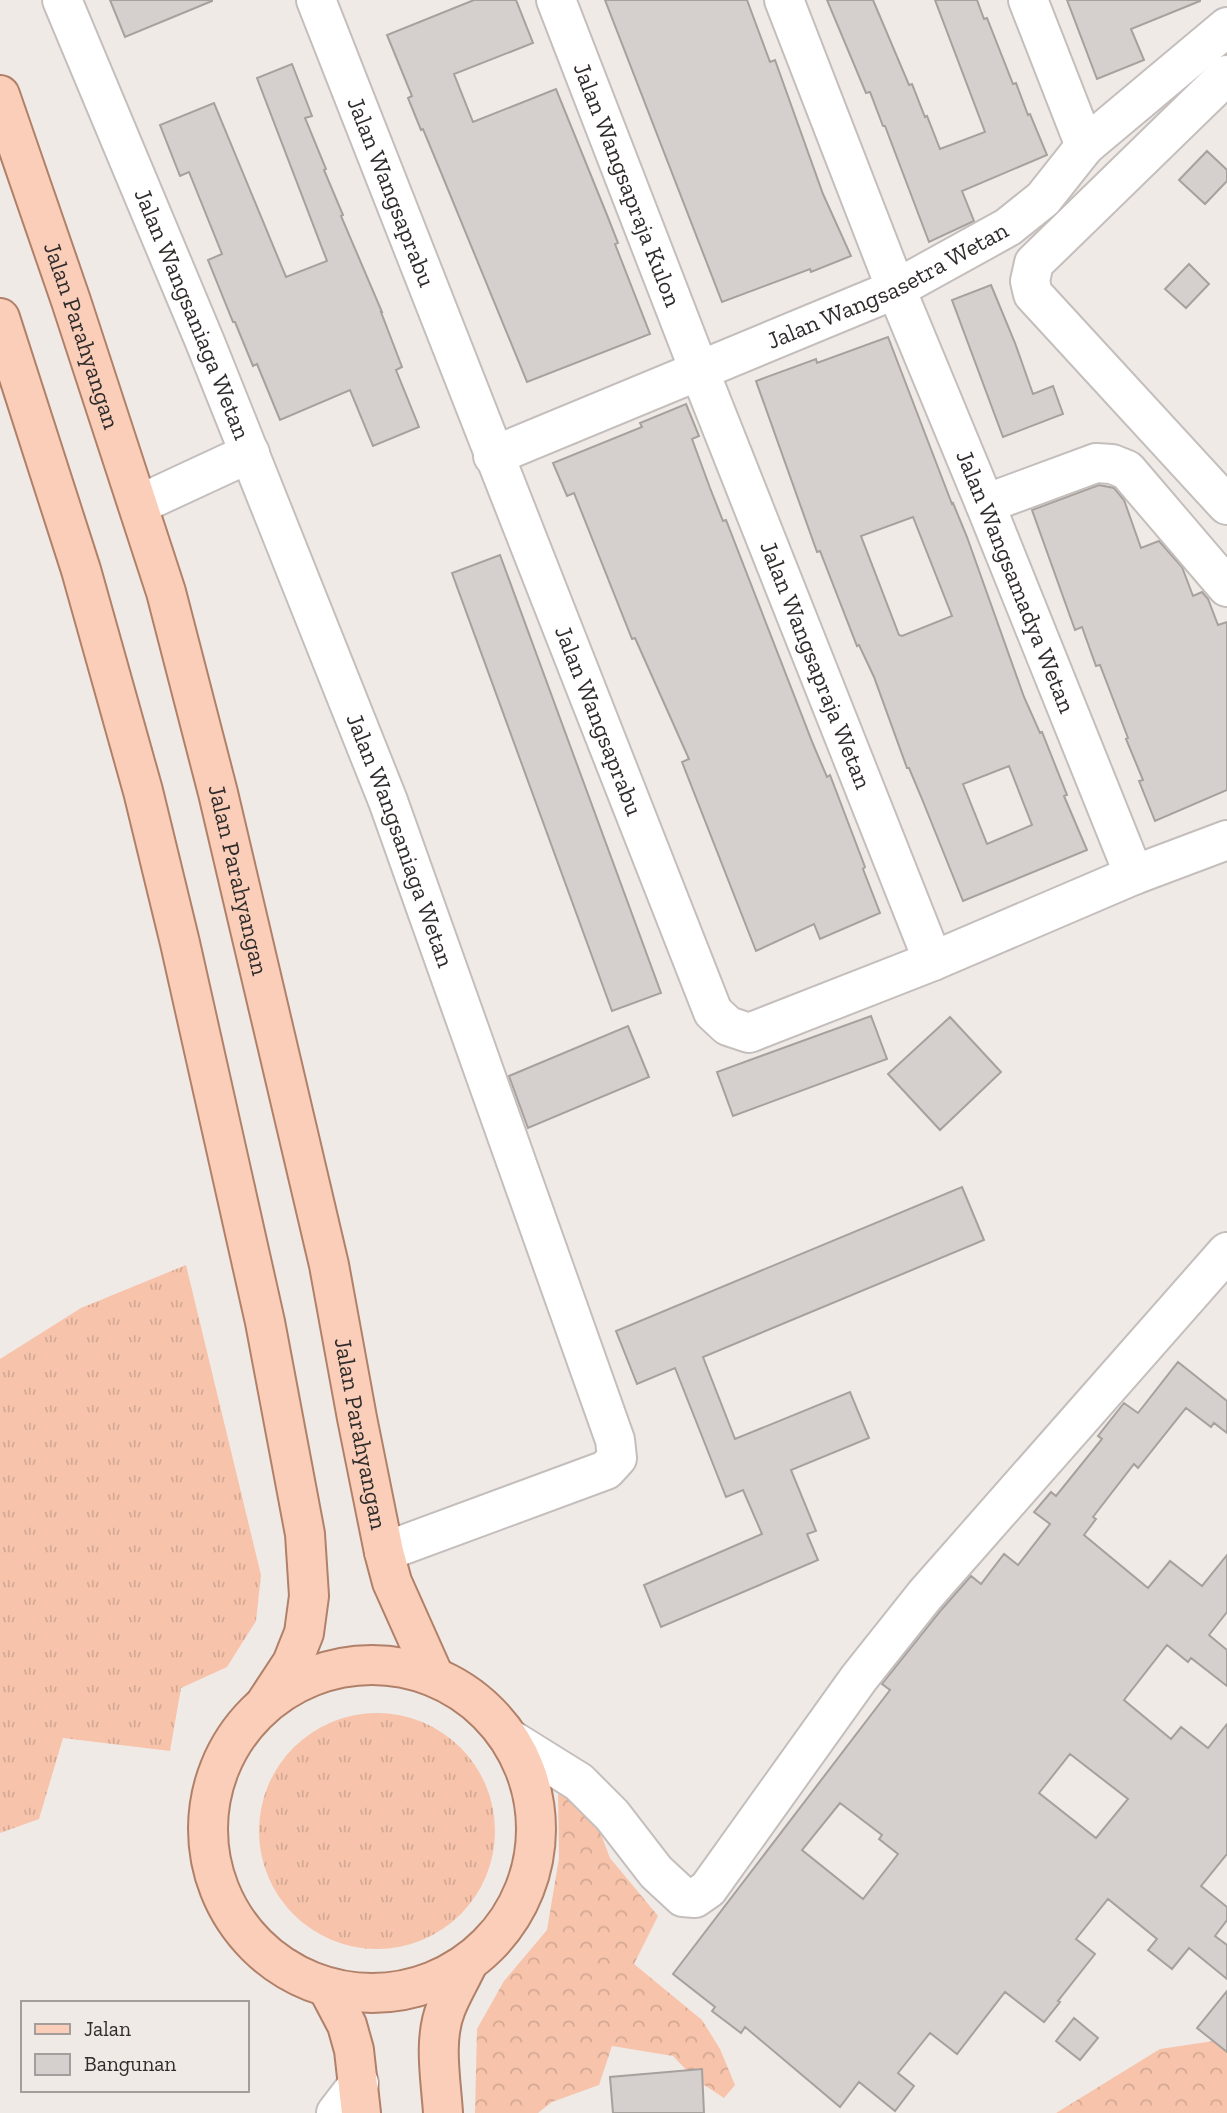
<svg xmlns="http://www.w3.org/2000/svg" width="1227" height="2113" font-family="'Zilla Slab',serif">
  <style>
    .grass { fill: url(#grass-tufts) }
    .forest { fill: url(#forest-crowns) }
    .building { fill: #d5cfcd; stroke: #a7a19e; stroke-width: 2; fill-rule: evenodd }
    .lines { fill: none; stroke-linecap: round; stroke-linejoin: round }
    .minor-casing { stroke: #c4bebc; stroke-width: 42 }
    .major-casing { stroke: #b18069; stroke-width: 42 }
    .minor { stroke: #fff; stroke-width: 38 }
    .major { stroke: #faceb9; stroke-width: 38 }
    .labels { text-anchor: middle; stroke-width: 7; stroke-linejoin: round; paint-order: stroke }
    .street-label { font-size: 24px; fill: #2f2c2b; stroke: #f0eae7 }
  </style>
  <defs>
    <pattern id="grass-tufts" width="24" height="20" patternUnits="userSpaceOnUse" patternTransform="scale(1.75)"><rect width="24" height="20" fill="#f7c3ab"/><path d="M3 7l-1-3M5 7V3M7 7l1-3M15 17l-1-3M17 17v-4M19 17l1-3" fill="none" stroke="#d4a893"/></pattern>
    <pattern id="forest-crowns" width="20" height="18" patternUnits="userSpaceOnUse" patternTransform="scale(1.75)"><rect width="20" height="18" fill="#f7c3ab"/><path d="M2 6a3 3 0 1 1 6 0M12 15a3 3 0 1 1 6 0" fill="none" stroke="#d4a893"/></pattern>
  </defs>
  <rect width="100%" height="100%" fill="#f0eae7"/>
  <path class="grass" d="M186,1265L261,1575L256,1621L227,1667L181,1688L170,1751L63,1738L39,1819L0,1833V1359L81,1308Z
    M259 1831a118 118 0 1 1 236 0a118 118 0 1 1-236 0Z"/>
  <path class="forest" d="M558,1789L594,1816L610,1858L658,1916L634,1964L702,2020L720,2049L735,2085L724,2098L695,2079L673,2056L612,2046L599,2085L552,2102L538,2113H475L477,2029L504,1981L547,1930L559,1858Z
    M1227,2039V2113H1056L1160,2049Z"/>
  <path class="building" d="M110,0H212V1L125,37Z
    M474,0H516L533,43L454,74L473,122L556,89L607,215L618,243L615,244L650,334L527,382L440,170L423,129L421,130L408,98L412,96L387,35Z
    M605,0H747L770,62L775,60L823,194L851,256L811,272L810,269L722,302Z
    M827,0H873L909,85L912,84L925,117L927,116L940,149L985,132L935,0H977L984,19L987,18L1013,84L1016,83L1028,115L1030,114L1047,155L962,191L974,221L929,242L885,126H883L870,92L866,93Z
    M1067,0H1200V1L1131,29L1144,60L1097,79Z
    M292,64L312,116L305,118L326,169L324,170L343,215L341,216L382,312H381L402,367L396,370L419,427L373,446L350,390L280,420L257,364L253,366L235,322H233L208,260L222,254L189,172L180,176L160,125L214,103L286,277L327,261L257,78Z
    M1207,151L1227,170V181L1205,204L1179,180Z
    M1189,264L1209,284L1186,308L1165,289Z
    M991,285L1015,343L1033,394L1053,386L1063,414L1003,437L952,300Z
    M888,337L952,504L953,503L967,537L1024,697L1040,733L1042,732L1067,795L1064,796L1087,850L963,901L922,799L909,768H907L874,677L859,645L857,646L820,551L817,552L756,381L816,359L817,363ZM913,517L952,616L902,636L899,635L861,536ZM1009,766L1032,825L987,844L963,784Z
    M686,404L699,436L692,439L710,488L723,521L726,520L813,744L827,777L830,775L865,867L863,869L880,913L820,939L814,924L756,951L682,762L689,759L635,638L632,639L574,493L567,496L553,463L642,427L640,423Z
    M1099,485L1114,488L1124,500L1141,548L1159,541L1182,567L1193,596L1202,592L1208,599L1218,625L1227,622V790L1155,821L1139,781L1143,780L1126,739L1128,738L1100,665L1096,666L1082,627L1075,630L1032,510Z
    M500,555L661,993L612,1011L452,573Z
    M871,1016L887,1059L733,1116L717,1072Z
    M950,1017L1001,1072L940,1130L888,1074Z
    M628,1026L649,1077L528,1128L509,1076Z
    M962,1187L984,1240L703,1357L735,1439L850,1392L869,1438L791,1470L816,1531L807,1534L818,1560L661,1627L644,1585L762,1534L743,1490L726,1497L675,1368L637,1384L616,1331Z
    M1178,1362L1227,1401V1433L1214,1423L1211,1427L1186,1408L1138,1468L1134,1464L1093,1517L1096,1519L1084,1535L1148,1588L1170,1561L1202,1586L1227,1555V1612L1209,1635L1227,1650V1686L1191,1658L1188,1662L1167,1645L1124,1700L1171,1739L1181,1727L1208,1748L1227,1724V1854L1201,1886L1227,1907V1920L1215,1936L1227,1945V1979L1189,1948L1172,1969L1148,1950L1157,1939L1108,1899L1076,1939L1095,1954L1058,2001L1060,2002L1044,2022L1005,1992L957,2054L930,2033L898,2073L914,2086L895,2111L859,2082L840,2107L745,2027L741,2033L712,2011L715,2007L673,1974L890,1690L882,1684L942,1609L971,1576L981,1584L1004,1554L1018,1565L1050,1524L1034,1512L1051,1492L1056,1496L1102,1439L1098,1436L1124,1403L1138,1413ZM1070,1754L1128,1799L1096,1838L1039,1793ZM840,1803L882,1835L879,1839L898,1854L863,1899L802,1850Z
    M1227,1991V2052L1197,2028Z
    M1074,2018L1098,2038L1080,2060L1056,2041Z
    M702,2069L704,2113H613L610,2077Z"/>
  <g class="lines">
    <g class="minor-casing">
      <g id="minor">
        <path id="s1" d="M62,0L205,342L388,801L615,1440L617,1458L606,1470L384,1552"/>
        <path id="s2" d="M316,0L713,1012L728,1026L749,1033L933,961L1134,875L1227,840"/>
        <path id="s3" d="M556,0L699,370L933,961"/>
        <path id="s4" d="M784,0L896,289L985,504L1134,875"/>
        <path d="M1028,0L1085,146"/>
        <path d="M1227,75L1034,263L1030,281L1033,294L1227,505"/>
        <path id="s5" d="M493,456L896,289L1008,227L1043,199L1085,146L1227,27"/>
        <path d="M985,504L1096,463L1112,464L1127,470L1227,587"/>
        <path d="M138,505L250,453"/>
        <path d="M510,1739L579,1782L612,1815L656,1872L683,1897L695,1898L708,1889L859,1678L925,1595L1227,1252"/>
        <path d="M336,2113L359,2083"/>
      </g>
    </g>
    <g class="major-casing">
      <g id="major">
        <path id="s6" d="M0,95L71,301L166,592L218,793L329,1265L357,1418L384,1552L392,1582L434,1676"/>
        <path d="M0,318L81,570L143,791L180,943L265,1322L305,1534L309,1596L304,1633L292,1663L267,1701"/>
        <circle cx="372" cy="1829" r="164"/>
        <path d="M328,1989L347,2025L354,2050L361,2113"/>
        <path d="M443,2113C441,2080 433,2040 446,2008C452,1993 461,1978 468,1963"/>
      </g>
    </g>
    <use href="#minor" class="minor"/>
    <use href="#major" class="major"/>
  </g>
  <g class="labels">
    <g class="street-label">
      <text dy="8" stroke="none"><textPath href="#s3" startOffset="198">Jalan Wangsapraja Kulon</textPath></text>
      <text dy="8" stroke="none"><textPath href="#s2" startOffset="206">Jalan Wangsaprabu</textPath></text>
      <text dy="8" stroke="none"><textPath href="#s5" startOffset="430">Jalan Wangsasetra Wetan</textPath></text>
      <text dy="8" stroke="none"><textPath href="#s1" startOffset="340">Jalan Wangsaniaga Wetan</textPath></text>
      <text dy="8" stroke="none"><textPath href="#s6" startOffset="254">Jalan Parahyangan</textPath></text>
      <text dy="8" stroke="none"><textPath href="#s4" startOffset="626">Jalan Wangsamadya Wetan</textPath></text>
      <text dy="8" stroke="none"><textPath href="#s3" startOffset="714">Jalan Wangsapraja Wetan</textPath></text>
      <text dy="8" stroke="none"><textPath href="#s2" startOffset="774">Jalan Wangsaprabu</textPath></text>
      <text dy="8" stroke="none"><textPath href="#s1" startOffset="906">Jalan Wangsaniaga Wetan</textPath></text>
      <text dy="8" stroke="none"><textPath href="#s6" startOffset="821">Jalan Parahyangan</textPath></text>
      <text dy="8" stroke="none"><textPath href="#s6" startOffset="1388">Jalan Parahyangan</textPath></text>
    </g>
  </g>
  <rect x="21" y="2001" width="228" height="91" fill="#f0eae7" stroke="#a39e9c" stroke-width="2"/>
  <rect x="35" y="2024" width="35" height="10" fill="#faceb9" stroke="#a39e9c" stroke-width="2"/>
  <text x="84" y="2036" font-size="21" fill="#2f2c2b">Jalan</text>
  <rect x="35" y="2054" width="35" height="21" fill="#d5cfcd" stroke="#a39e9c" stroke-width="2"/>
  <text x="84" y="2071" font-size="21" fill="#2f2c2b">Bangunan</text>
</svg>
